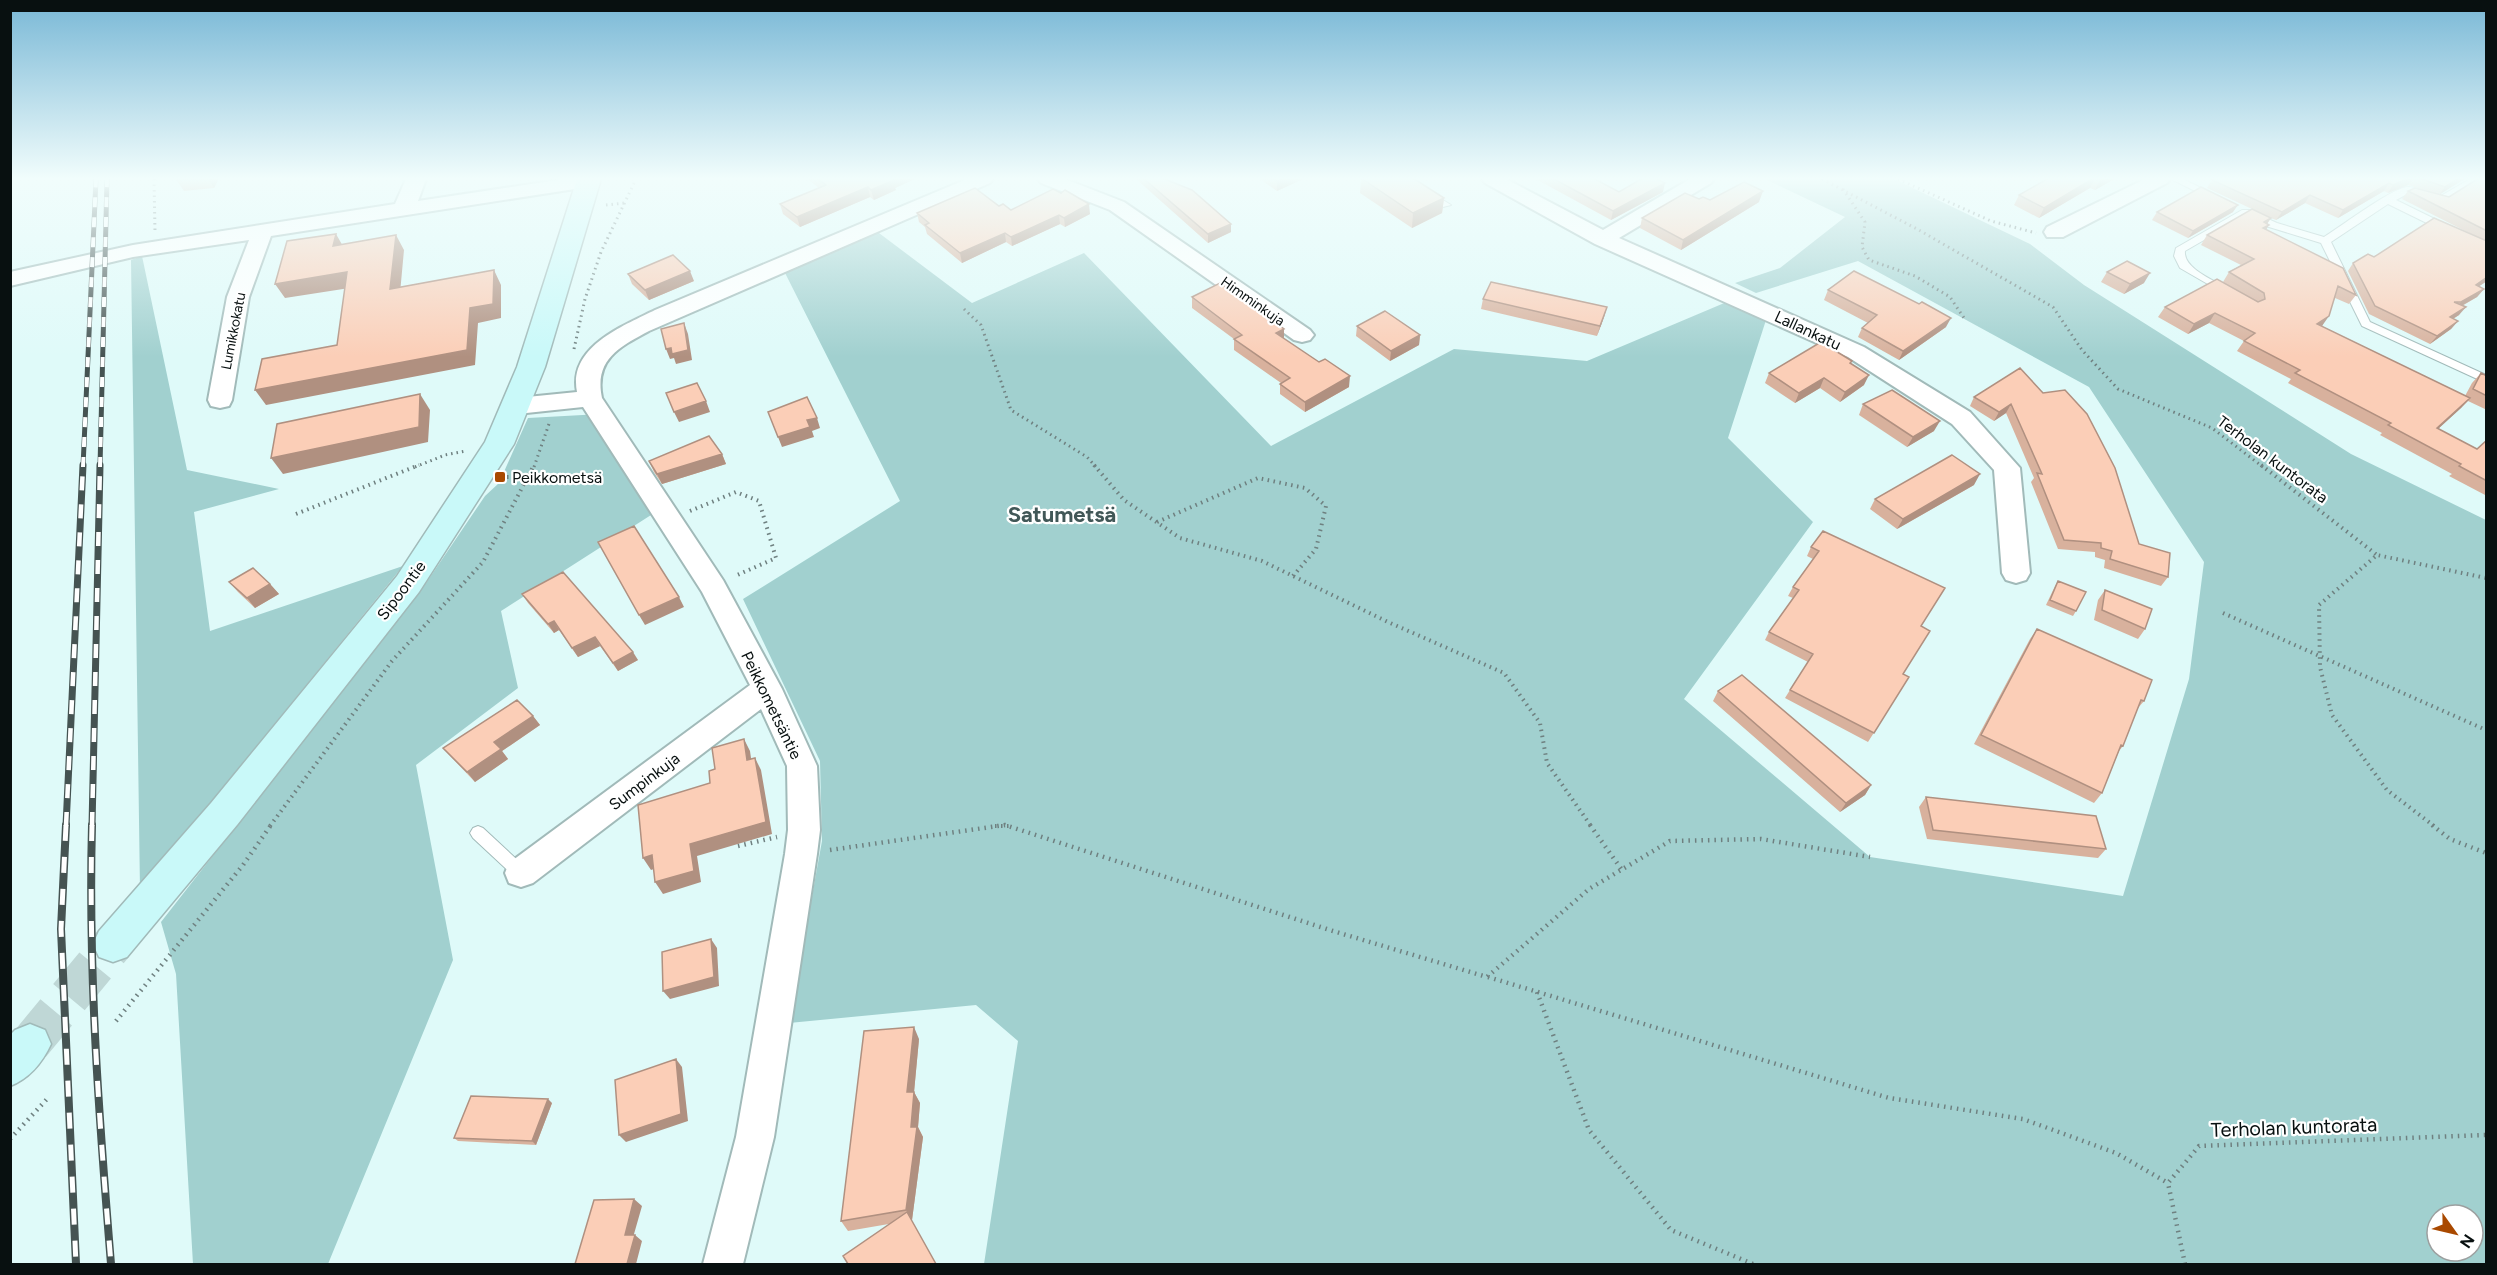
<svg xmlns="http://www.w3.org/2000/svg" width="2497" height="1275" font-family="Figtree,sans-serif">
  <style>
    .green { fill: #a1d0cf; fill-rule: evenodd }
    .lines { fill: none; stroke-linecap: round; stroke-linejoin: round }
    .secondary-tunnel { stroke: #bfd7d6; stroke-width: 41; stroke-dasharray: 41 20; stroke-linecap: butt }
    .lane-casing { stroke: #a1bab9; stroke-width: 2 }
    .street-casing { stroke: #a1bab9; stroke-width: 4 }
    .secondary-casing { stroke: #a1bab9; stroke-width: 3 }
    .path-far2 { stroke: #6f8080; stroke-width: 3; stroke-dasharray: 1.5 4; stroke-linecap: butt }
    .path-far1 { stroke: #6f8080; stroke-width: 4; stroke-dasharray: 1.5 4.5; stroke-linecap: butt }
    .path { stroke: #6f8080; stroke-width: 4.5; stroke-dasharray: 1.5 5; stroke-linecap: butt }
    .lane { fill: #fff; fill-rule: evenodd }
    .street { fill: #fff; fill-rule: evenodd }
    .secondary { fill: #c9f9f9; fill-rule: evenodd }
    .rail-far2-casing { stroke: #455352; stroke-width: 5 }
    .rail-far1-casing { stroke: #455352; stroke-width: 7 }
    .rail-casing { stroke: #455352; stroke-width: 8 }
    .rail-far2 { stroke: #fff; stroke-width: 4; stroke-dasharray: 10; stroke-linecap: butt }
    .rail-far1 { stroke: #fff; stroke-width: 4.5; stroke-dasharray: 14; stroke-linecap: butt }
    .rail { stroke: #fff; stroke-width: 5; stroke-dasharray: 16; stroke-linecap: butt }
    .wall { fill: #d8b19d }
    .shaded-wall { fill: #b09080 }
    .building { fill: #fbceb7; stroke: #b09080; stroke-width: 1.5 }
    .poi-dot { fill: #a94900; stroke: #fff; stroke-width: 2 }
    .labels { text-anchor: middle; stroke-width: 4.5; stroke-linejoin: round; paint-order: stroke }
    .far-street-label { font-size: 14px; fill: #081010; stroke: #fff }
    .street-label { font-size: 16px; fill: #081010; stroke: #fff }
    .poi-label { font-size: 16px; fill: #081010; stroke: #fff; text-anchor: start }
    .near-street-label { font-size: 20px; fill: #081010; stroke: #fff }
    .district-label { font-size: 22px; font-weight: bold; fill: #415757; stroke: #fff }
  </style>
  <rect width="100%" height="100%" fill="#dffaf9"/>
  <path class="green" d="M1765,179H1894L2030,244L2084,285L2351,454L2486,520V1264H984L1018,1041L976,1005L789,1023L822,841L820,761L743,599L900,501L781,265L871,227L972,303L1084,253L1271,446L1454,349L1587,361L1729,301L1766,320L1728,438L1813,522L1684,699L1870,857L2123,896L2189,679L2204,562L2089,387L1858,261L1756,293L1735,283L1780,268L1845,217ZM2437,1215H2473V1251H2437Z
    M142,256L187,470L279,489L194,512L210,631L403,566L140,890L131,260Z
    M601,414L662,508L501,611L518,688L416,765L453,960L328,1264H193L176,974L161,922L426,583L485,496L499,483L528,418Z"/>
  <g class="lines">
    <path class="secondary-tunnel" d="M30,1044L113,944"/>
    <g class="lane-casing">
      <path id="lane" d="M1398,179H1409L1451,205L1443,207Z
        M2171,179H2183L2219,197L2211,199Z
        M2470,179H2481L2443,203H2437L2409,193L2396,200L2449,226V230H2441L2388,204L2331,242L2370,322L2486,375V383L2362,326L2321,243L2269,227L2249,218V214L2185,251C2183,269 2216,281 2229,289V293L2225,294L2180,268L2174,256L2176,248L2242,210H2250V214H2257L2277,223L2324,237C2339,228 2393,187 2408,187C2417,187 2430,194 2439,197Z
        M478,826L483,828L526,868L529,873L526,878L521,880L516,878L473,838L470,833L473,828Z"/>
    </g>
    <g class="street-casing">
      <path id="street" d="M406,179H426L418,201L564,179H596L598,181L595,185L588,187L271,236L249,297L232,400L229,406L220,408L211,406L208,400L227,297L249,240L133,257L10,286V272L133,245L395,204Z
        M967,179H993L990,183L649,331C619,347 594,360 602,398L723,580L782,689L817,766L820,830L817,854L774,1137L743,1264H703L736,1137L785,854L788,830L787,766L761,709L533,883L521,887L509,883L505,873L509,863L750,685L702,592L583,407L517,414L508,412L505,406L508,400L517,398L577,392C568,347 623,326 655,310Z
        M1038,179H1065L1124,202L1310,330L1314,335L1310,340L1302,342L1294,340L1110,210L1041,183Z
        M1482,179H1506L1603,230L1690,179H1714L1711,183L1619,238L1864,347L1970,412L2020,468L2030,573L2026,580L2016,583L2006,580L2002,573L1994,470L1952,424L1848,357L1595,244L1485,183Z
        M2145,179H2170L2167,183L2063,237H2047L2044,232L2047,227Z"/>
    </g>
    <g class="secondary-casing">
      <path id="secondary" d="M577,179H601L545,367L514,444L419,592L237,825L127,957L113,962L99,957L93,944L99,931L211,803L397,576L485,442L517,367Z
        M30,1024L45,1030L51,1044C42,1063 30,1078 10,1086V1035L15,1030Z"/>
    </g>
    <path class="path-far2" d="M154,179L155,232
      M1822,179L1917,229L2053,307L2082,350L2118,389L2212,428L2263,467
      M1898,179L1991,221L2036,233
      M1843,189L1865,222L1862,247L1869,260L1915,276L1950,297L1966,321
      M606,205L625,203
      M964,309L981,325L1011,410L1087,457L1096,467
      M574,349L585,299L601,252L636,179
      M415,467L445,455L466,451
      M534,467L550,421"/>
    <path class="path-far1" d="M1094,465L1124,500L1180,538L1262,561L1388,622L1504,673L1540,723L1547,763L1591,826
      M2261,465L2377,555
      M507,477H529
      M690,511L736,492L759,501L776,558L735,576
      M296,514L419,465
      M1157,522L1258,478L1305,488L1326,506L1316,549L1293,576
      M2223,613L2486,730
      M270,826L392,661L483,562L534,465
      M995,826H1010
      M2434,826L2387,790L2332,715L2320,667L2319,605L2377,555L2486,578"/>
    <path class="path" d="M1590,825L1622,870
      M2432,825L2450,839L2486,853
      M738,846L777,837
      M830,850L1005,825L1333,931L1487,977L1589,889L1670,841L1761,839L1870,857
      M1488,977L1889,1098L2023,1119L2116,1153L2168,1183
      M1537,992L1589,1130L1671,1230L1753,1264
      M116,1021L243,865L271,825
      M10,1139L47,1099
      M2185,1264L2168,1183L2199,1146L2486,1135"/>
    <use href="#lane" class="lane"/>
    <use href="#street" class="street"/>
    <use href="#secondary" class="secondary"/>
    <g class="rail-far2-casing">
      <path id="rail-far2" d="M83,467L96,179
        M100,467L107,179"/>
    </g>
    <g class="rail-far1-casing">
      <path id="rail-far1" d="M66,826L83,465
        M92,826L100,465"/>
    </g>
    <g class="rail-casing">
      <path id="rail" d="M66,825L61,929L76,1264
        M92,825C88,972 99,1118 111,1264"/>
    </g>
    <use href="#rail-far2" class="rail-far2"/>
    <use href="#rail-far1" class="rail-far1"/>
    <use href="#rail" class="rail"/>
  </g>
  <path class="wall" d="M175,178H219L214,188L184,191Z
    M806,178H917L895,188L896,190L874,200L870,197L800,227L783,214L780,204L819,188Z
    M1135,178H1162L1231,232L1208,243Z
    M1258,178H1305L1277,191Z
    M1361,178L1444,198L1442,213L1412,228L1360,193Z
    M1534,178H1593L1619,192H1663L1611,220Z
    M2049,178H2116L2095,190L2090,188L2039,218L2014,205L2019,195Z
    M2267,178H2466L2439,194L2449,197L2487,178V281L2479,286L2484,289L2477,297L2462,306L2459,315L2453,319L2458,321L2451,329L2430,344L2369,314L2348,271L2353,263L2374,257L2475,236L2402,199L2408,191L2437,194L2408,185L2388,193L2384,191L2338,218L2305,203L2276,220L2271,218L2267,224L2266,230L2356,295L2349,304L2335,298L2322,326L2465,396L2472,383L2481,373L2487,376V410L2468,401L2461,408L2438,429L2477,449L2487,440V496L2449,476L2452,474L2380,435L2382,433L2288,383L2291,379L2237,351L2244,341L2209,323L2188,334L2158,317L2165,307L2223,282L2229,272L2241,265L2201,245L2207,235L2252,209L2207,188L2212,180L2266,179Z
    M1699,199L1759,202L1681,250L1640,228L1642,218Z
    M999,206L1011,210L1090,214L1065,227L1060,224L1012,246L1006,242L962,263L927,234L925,227L919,222L917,213Z
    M2157,212H2233L2188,238L2152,220Z
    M2107,272L2144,283L2124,294L2101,282Z
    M628,274L694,281L649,300L632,284Z
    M1828,290L1919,304L1946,327L1899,360L1858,337L1862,328L1868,323L1824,300Z
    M1192,297L1284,329V339L1349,387L1305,412L1280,394V384L1281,383L1234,350V339L1192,308Z
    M1483,299L1607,307L1604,317L1597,336L1481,309Z
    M1357,326L1420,335L1419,345L1390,361L1356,336Z
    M1852,361L1851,363L1864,385L1840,402L1820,388L1795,403L1765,383L1769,373Z
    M2020,368L2139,544L2168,577L2161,586L2104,568L2105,560L2095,557V552L2058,549L2031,482L2034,478L2006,413L1994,421L1970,406L1974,397Z
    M1863,404L1934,431L1907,447L1859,415Z
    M722,454L726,464L662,484L654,472L649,461Z
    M1974,485L1897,529L1870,509L1875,499Z
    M1823,531L1921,627L1903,674L1909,677L1868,742L1785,698L1790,690L1808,662L1765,640L1769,632L1793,598L1788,596L1793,587L1813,559L1807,556L1811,547Z
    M2058,581L2076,611L2073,616L2046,605L2055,586Z
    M229,582L270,584L279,594L255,608L238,592Z
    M2105,590L2145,629L2138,639L2094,620L2098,600Z
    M522,594L638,660L618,671L600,646L578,657L559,630L554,633L528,603Z
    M2037,629L2144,701L2138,708L2123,746L2119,751L2102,793L2094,803L1974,744L2030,639Z
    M1718,691L1871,785L1865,795L1840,812L1713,701Z
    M533,716L540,725L502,751L508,759L475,782L451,757L443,748Z
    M1926,797L2106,849L2098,858L1927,839L1919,807Z
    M919,1039L914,1092L920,1103L918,1127L923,1137L912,1220L848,1231L841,1221Z
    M552,1103L536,1145L458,1141L454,1138Z"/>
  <path class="shaded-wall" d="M208,178H219L214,188Z
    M917,178L895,188L896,190L874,200L871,190L891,179Z
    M1283,178H1305L1277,191V181Z
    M2095,178L2090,188L2039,218L2044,208Z
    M2103,178H2116L2095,190L2100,180Z
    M2410,178H2413L2408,185L2388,193L2393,185Z
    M2459,178H2466L2439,195L2445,187Z
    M1665,183L1663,192L1611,220L1613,211Z
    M2389,183L2384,191L2338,218L2343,210Z
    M868,187L870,197L800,227L797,217Z
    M1763,191L1759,202L1681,250L1683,240Z
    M2310,195L2305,203L2276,220L2282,212Z
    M1444,198L1442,213L1412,228L1413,213Z
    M1089,204L1090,214L1065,227L1064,218Z
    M2238,205L2233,212L2188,238L2193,231Z
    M1059,215L1060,224L1012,246L1011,237Z
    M2271,218L2264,228L2269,225L2263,235L2264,222Z
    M1231,224V232L1208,243V234Z
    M1005,233L1006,242L962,263L960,253Z
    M336,234L344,248L333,246Z
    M396,235L404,250L399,304L390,289Z
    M494,270L501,285V318L478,323L475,365L266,405L255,390Z
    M690,271L694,281L649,300L645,290Z
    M347,272L356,287L285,298L275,284Z
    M2150,273L2144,283L2124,294L2130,284Z
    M2487,277V281L2469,293L2476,285Z
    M2484,289L2477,297L2454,310L2461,302Z
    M1607,307L1604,317L1597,336L1600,326Z
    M2466,307L2459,315L2443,325L2450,317Z
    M2215,313L2209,323L2188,334L2194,324Z
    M2329,316L2322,326L2309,334L2317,324Z
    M1951,318L1946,327L1899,360L1903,351Z
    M2458,321L2451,329L2430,344L2437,336Z
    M684,323L688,334L692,360L676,364L674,358L670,359L666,349Z
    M1284,329V339L1276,333Z
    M1420,335L1419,345L1390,361L1391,351Z
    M1869,375L1864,385L1840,402L1845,392Z
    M1350,376L1349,387L1305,412V402Z
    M1824,378L1820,388L1795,403L1799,393Z
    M420,394L430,410L428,442L283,474L271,458Z
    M2470,398L2461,408L2428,438L2437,428Z
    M706,401L710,412L679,422L674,412Z
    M2011,404L2006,413L1994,421L1999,412Z
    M817,418L820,428L812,431L814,437L782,447L778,437L807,420Z
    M1940,421L1934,431L1907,447L1913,437Z
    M722,454L726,464L662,484L657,474Z
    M1980,474L1974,485L1897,529L1903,519Z
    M270,584L279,594L255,608L247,598Z
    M679,597L684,607L645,625L639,615Z
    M554,621L559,630L554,633L548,624Z
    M595,637L600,646L578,657L572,648Z
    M633,652L638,660L618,671L613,663Z
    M533,716L540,725L502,751L508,759L475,782L467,772L494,742Z
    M744,739L750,751L753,772L747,760Z
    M755,758L761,770L772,834L697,856L701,882L663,894L655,882Z
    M1871,785L1865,795L1840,812L1846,803Z
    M652,855L659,867L651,870L643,858Z
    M711,939L717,948L719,986L670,999L663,991Z
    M914,1027L919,1039L913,1103L907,1092Z
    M676,1059L682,1067L688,1121L626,1142L619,1135Z
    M914,1092L920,1103L918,1127L923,1137L912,1220L906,1210L911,1127Z
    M548,1099L552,1103L536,1145L532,1141Z
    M634,1199L642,1206L632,1241L625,1235Z
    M635,1235L642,1241L636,1264H627Z"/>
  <path class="building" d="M817,178H892L894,180L871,190L868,187L797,217L780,204L826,185Z
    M1143,178H1162L1192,190L1231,224L1208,234Z
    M1273,178H1283L1277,181Z
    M1361,178H1413L1444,198L1413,213Z
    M1552,178H1593L1619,192L1643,178H1655L1665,183L1613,211Z
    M2049,178H2094L2044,208L2019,195Z
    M2215,178H2264L2266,179L2267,178H2410L2393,185L2389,183L2343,210L2310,195L2282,212L2212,180Z
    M2419,178H2459L2445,187Z
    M2479,178H2487V231L2408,191L2415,188L2449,197Z
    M1744,182L1763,191L1683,240L1642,218L1685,193L1699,199L1703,197L1710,200Z
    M2201,187L2238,205L2193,231L2157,212Z
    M975,188L999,206L1003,204L1011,210L1053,189L1061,193L1065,190L1089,204L1064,218L1059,215L1011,237L1005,233L960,253L925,225L929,223L917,213Z
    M2252,209L2271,218L2264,222L2269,225L2263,228L2343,268L2356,295L2338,286L2329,316L2317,324L2470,398L2437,428L2477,449L2487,440V481L2459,466L2461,464L2388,425L2391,423L2295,373L2300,370L2244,341L2255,333L2215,313L2194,324L2165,307L2217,279L2258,302L2265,299L2264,293L2229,272L2254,259L2207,235Z
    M2434,218L2487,241V277L2476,285L2484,289L2461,302H2454L2466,307L2450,317L2458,321L2437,336L2375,306L2353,263L2368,254L2374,257Z
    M336,234L333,246L396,235L390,289L494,270L493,304L470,308L467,350L255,390L262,359L337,345L347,272L275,284L287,241Z
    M673,255L690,271L645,290L628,274Z
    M2127,261L2150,273L2130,284L2107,272Z
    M1854,271L1919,304L1922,302L1951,318L1903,351L1862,328L1877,315L1828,290Z
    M1491,282L1607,307L1600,326L1483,299Z
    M1220,283L1284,329L1276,333L1319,362L1325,359L1350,376L1305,402L1280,384L1290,378L1234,339L1242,335L1192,297Z
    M1385,311L1420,335L1391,351L1357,326Z
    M684,323L688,350L672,354L671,348L666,349L661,329Z
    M1821,342L1852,361L1850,363L1869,375L1845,392L1824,378L1799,393L1769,373Z
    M2020,368L2043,393L2065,390L2087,414L2115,468L2139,544L2170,553L2168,577L2110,559L2112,551L2101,548V543L2064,540L2037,473L2042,474L2011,404L1999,412L1974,397Z
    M2481,373L2487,376V396L2473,389Z
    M697,383L706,401L674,412L666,393Z
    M1892,390L1940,421L1913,437L1863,404Z
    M420,394L419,427L271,458L277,424Z
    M807,397L817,418L807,420L810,427L778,437L768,412Z
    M709,436L722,454L657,474L649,461Z
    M1952,455L1980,474L1903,519L1875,499Z
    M634,526L679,597L639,615L598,542Z
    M1823,531L1945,588L1921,626L1930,631L1903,674L1909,677L1874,733L1790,690L1813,654L1769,632L1799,590L1793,587L1819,551L1811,547Z
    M253,568L270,584L247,598L229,582Z
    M563,572L633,652L613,663L595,637L572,648L554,621L548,624L522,594Z
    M2058,581L2086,592L2076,611L2050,600Z
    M2105,590L2152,609L2145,629L2102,610Z
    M2037,629L2152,680L2144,701L2141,700L2123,746L2121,745L2102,793L1981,735Z
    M1742,675L1871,785L1846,803L1718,691Z
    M517,700L533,716L494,742L501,749L467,772L443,748Z
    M744,739L747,760L755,758L766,822L690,844L694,871L655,882L652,855L643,858L638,805L710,783L709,771L715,769L712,748Z
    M1926,797L2096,816L2106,849L1933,830Z
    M711,939L714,977L663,991L662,952Z
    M914,1027L907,1092H914L911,1127H917L906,1210L841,1221L864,1031Z
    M676,1059L681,1114L619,1135L615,1080Z
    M471,1096L548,1099L532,1141L454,1138Z
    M634,1199L625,1235H635L627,1264H575L594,1200Z
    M907,1212L936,1264H848L843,1256Z"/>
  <linearGradient id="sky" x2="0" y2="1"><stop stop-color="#79b8d6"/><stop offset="0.5" stop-color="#f1fdfc"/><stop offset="1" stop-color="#f1fdfc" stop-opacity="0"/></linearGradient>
  <rect width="2497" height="357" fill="url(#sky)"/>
  <rect class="poi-dot" x="494" y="471" width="12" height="12" rx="3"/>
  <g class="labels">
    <g class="far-street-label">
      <text transform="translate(1253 301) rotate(35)" y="5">Himminkuja</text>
      <text transform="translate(233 331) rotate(-79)" y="5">Lumikkokatu</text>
    </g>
    <g class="street-label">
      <text transform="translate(1808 330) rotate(25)" y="6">Lallankatu</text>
      <text transform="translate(2273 459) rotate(37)" y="6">Terholan kuntorata</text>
      <text transform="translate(401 590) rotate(-53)" y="6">Sipoontie</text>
      <text transform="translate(772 705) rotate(64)" y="6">Peikkometsäntie</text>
      <text transform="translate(644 781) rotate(-37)" y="6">Sumpinkuja</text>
    </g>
    <g class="poi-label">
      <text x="512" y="483">Peikkometsä</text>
    </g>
    <g class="near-street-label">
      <text transform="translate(2294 1127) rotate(-2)" y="7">Terholan kuntorata</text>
    </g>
    <g class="district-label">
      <text x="1062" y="522">Satumetsä</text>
    </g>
  </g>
  <rect width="2497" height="1275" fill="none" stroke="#081010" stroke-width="24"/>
  <g transform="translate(2455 1233) rotate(124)"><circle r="28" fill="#ffffff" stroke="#9c9f9f" stroke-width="1.5"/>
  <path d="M0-4.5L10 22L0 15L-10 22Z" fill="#a94900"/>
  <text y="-9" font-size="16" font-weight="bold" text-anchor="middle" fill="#081010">N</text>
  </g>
</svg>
